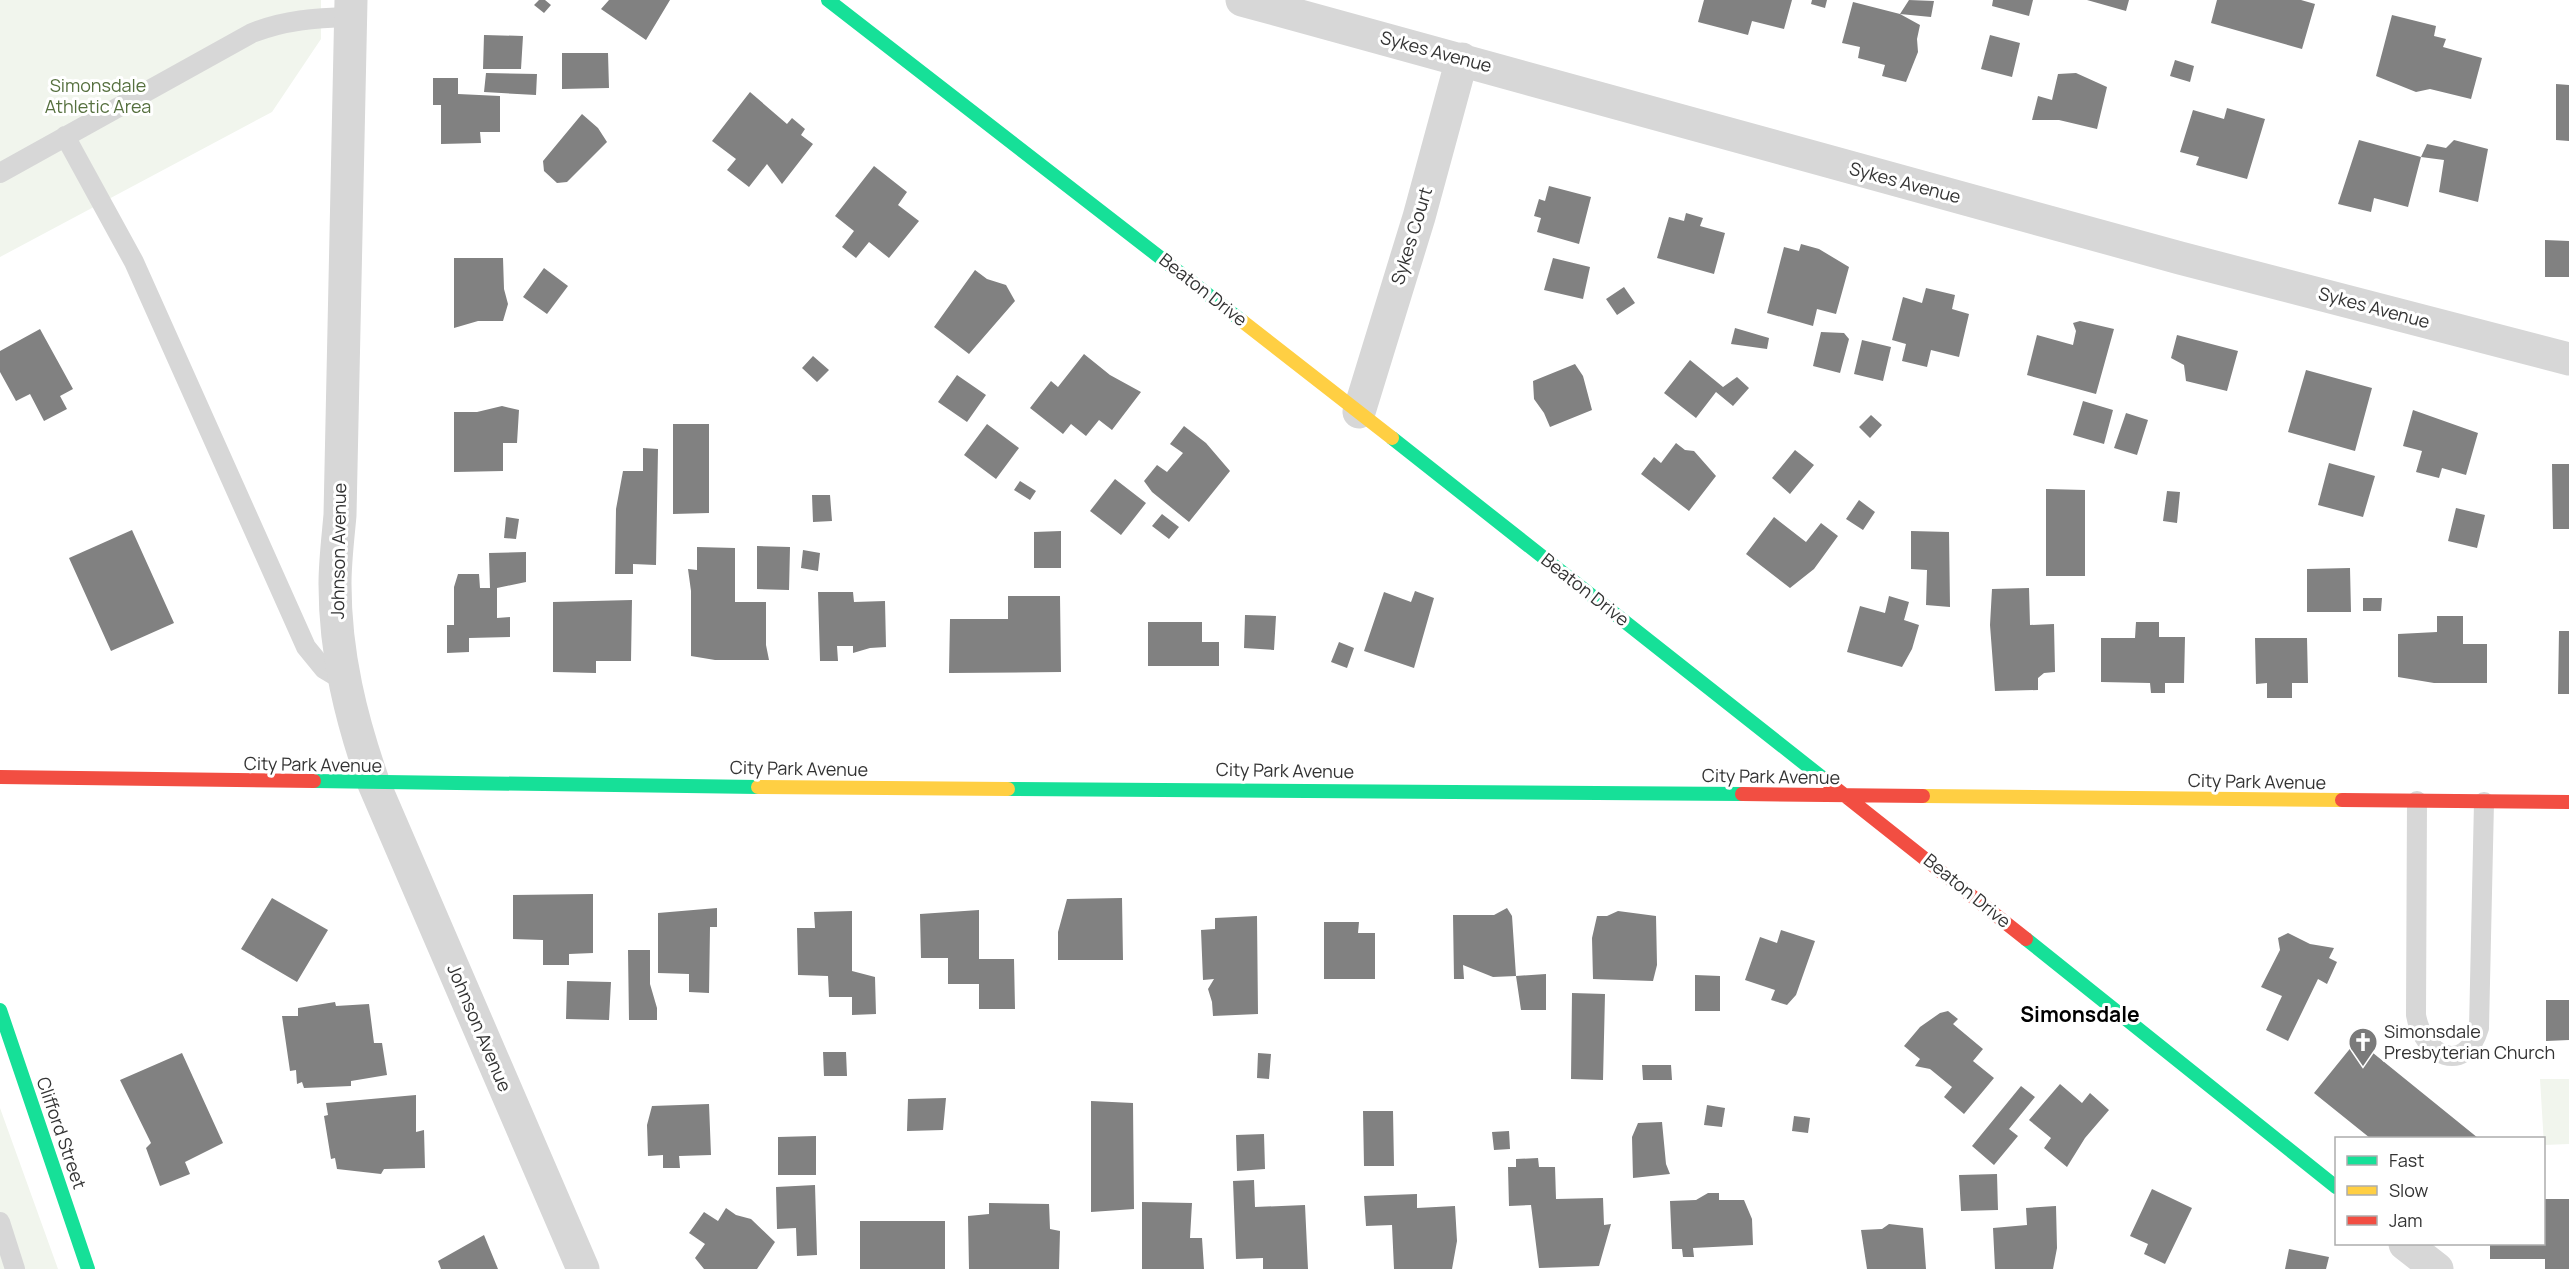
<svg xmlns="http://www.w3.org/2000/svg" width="2569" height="1269" font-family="Manrope,sans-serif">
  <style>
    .green { fill: #f1f5ed }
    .building { fill: #818181 }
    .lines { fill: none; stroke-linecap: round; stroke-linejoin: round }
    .lane { stroke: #d7d7d7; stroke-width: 20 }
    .street { stroke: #d7d7d7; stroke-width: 33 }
    .fast { stroke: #16e098; stroke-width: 14 }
    .slow { stroke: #ffcf43; stroke-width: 14 }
    .jam { stroke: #f24e42; stroke-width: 14 }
    .labels { text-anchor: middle; stroke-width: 6; stroke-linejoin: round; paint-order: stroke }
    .street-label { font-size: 18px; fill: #333; stroke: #fff }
    .park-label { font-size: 18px; fill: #56703f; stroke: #fff }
    .poi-label { font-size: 18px; fill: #333; stroke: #fff; text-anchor: start }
    .quarter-label { font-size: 21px; font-weight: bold; fill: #000; stroke: #fff }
  </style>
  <rect width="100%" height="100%" fill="#fff"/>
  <path class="green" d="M0,0H321V39L272,112L0,257Z
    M2540,1079H2569V1144L2544,1145Z
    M0,1108L58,1269H0Z"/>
  <path class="building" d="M539,0H545L551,5L544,13L534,5Z
    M609,0H670L646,40L601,9Z
    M1704,0H1792L1784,29L1752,21L1748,35L1698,22Z
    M1812,0H1827L1825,8L1811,4Z
    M1909,0L1934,1L1931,17L1900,14Z
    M1993,0H2033L2029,16L1992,6Z
    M2087,0H2129L2126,11Z
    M2217,0H2301L2315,4L2302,49L2211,23Z
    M1853,2L1900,14L1920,25L1917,39L1918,52L1906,82L1882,76L1885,65L1858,58L1860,47L1842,43Z
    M2392,15L2436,26L2434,36L2446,39L2443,47L2482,58L2471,99L2430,89L2416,92L2376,76Z
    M484,35L523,36L521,69H483Z
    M1990,35L2020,43L2012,77L1981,69Z
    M562,53H608L609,88L562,89Z
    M2175,60L2194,66L2190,82L2170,76Z
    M486,73L537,74L536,95L484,92Z
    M2076,73L2107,87L2097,129L2059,120H2032L2038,96L2052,100L2058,74Z
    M433,78H458V94L500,96V132H480L481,143L441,144V105H433Z
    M2556,84L2569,85V141L2556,140Z
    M750,92L787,124L792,118L805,129L801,135L813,144L782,184L767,164L749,187L727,170L736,159L712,141Z
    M2227,108L2265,119L2247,179L2196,165L2199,157L2180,152L2193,110L2224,119Z
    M582,114L598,128L607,142L567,182L557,183L544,171L543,161Z
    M2359,140L2421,157L2408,207L2374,198L2371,212L2338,204Z
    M2454,140L2488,149L2478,202L2439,192L2444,160L2421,157L2427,144L2446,148Z
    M874,166L907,192L898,205L919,221L889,258L869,242L856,258L842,247L854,231L835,216Z
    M1549,186L1591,197L1579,244L1537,232L1541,218L1534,216L1539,199L1545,201Z
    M1686,213L1703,218L1700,226L1725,233L1714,274L1657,258L1669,217L1684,221Z
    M2545,240L2569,241V277H2545Z
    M1801,244L1819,249L1849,267L1836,314L1817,309L1813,326L1767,313L1784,247L1799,251Z
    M454,258H503L504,289L508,304L503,321H478L454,328Z
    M1553,258L1590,267L1583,299L1544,290Z
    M544,268L568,286L547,314L523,297Z
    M975,270L987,279L1006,285L1015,301L969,354L934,327Z
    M1624,287L1635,303L1617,315L1606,299Z
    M1926,288L1955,295L1952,309L1969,314L1959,357L1931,350L1927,367L1902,361L1906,344L1892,340L1903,297L1922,303Z
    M2080,321L2114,329L2096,394L2027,375L2037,335L2073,345L2076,331L2073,323Z
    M1735,328L1769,338L1767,349L1731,344Z
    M40,329L73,389L60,396L67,409L44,421L30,394L16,401L0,372V351Z
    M1821,332L1844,333L1849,339L1840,373L1813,366Z
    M2177,335L2238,351L2227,391L2186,381L2184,365L2171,358Z
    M1862,340L1891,347L1883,381L1854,374Z
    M1084,354L1110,375L1141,392L1112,430L1099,420L1086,436L1071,424L1063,434L1030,408L1051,381L1058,387Z
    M813,356L829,370L817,382L802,368Z
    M1690,360L1723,387L1737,377L1749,388L1733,406L1716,392L1696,418L1664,393Z
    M1575,364L1583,376L1592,410L1550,427L1544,413L1534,399L1533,381Z
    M2306,370L2372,388L2355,451L2288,432Z
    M957,375L986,395L967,422L938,402Z
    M2083,401L2113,410L2104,444L2073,435Z
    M502,406L519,410L517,443H503V471L454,472V412H477Z
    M2413,410L2478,433L2466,475L2442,468L2439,478L2416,472L2422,451L2403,446Z
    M2126,413L2148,420L2137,455L2114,448Z
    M1871,415L1882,425L1870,438L1859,427Z
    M673,424H709V513L673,514Z
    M987,424L1019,448L996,479L964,455Z
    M1184,426L1206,443L1230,471L1189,522L1152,492L1144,481L1157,465L1167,472L1183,453L1170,444Z
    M1676,443L1685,450L1694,451L1716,476L1689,511L1641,474L1654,457L1661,463Z
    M643,448L658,449L656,565L633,564V574H615L616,509L623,471H643Z
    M1795,450L1814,465L1790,494L1772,478Z
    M2329,463L2375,476L2363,517L2318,505Z
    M2552,464H2569V529H2553Z
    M1115,479L1146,503L1121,535L1090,511Z
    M1020,481L1036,491L1030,500L1014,490Z
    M2046,489L2085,490V576H2046Z
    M2167,491L2180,492L2177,523L2163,521Z
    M812,495H830L832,521L813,522Z
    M1859,500L1875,512L1863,530L1846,519Z
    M2456,508L2485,515L2477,548L2448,541Z
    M1162,514L1179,527L1169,539L1152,526Z
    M506,517L519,519L516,539L504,538Z
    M1774,517L1806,542L1821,523L1838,536L1814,569L1790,588L1746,554Z
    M132,530L174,623L111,651L69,558Z
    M1061,531V568H1034V532Z
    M1911,531L1949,532L1950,607L1926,605L1927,570L1911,569Z
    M757,546L790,547L789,590L757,589Z
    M697,547L735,548V602H766V645L769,660H715L691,656V591L688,569L697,570Z
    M803,550L820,553L818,571L801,568Z
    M526,552V582L497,588V618L510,617V637L469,638V652L447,653V625H454V587L458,574H479L480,588H490L489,553Z
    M2350,568L2351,612H2307V569Z
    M2029,588L2030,625L2054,624L2055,672L2044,673L2038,678V690L1995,691L1990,625L1992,589Z
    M1415,591L1434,598L1414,668L1364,651L1384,592L1411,602Z
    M818,592H853L854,602L885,601L886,647L870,648L853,653V646H837L838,661H820Z
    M1008,596H1060L1061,672L949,673L950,619H1008Z
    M1889,596L1909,602L1904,620L1919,625L1912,649L1902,667L1847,652L1860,606L1885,613Z
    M2363,598H2382L2381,611H2363Z
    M632,600L631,661H596V673L553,672V602Z
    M1245,615L1276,616L1274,650L1244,648Z
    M2437,616H2463V644H2487V683H2434L2398,677V634L2437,632Z
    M1148,622H1202V642H1219V666H1148Z
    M2136,622H2159V637H2185L2184,683H2165V693H2151L2150,683L2101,682V638H2135Z
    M2559,631H2569V694H2558Z
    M2255,638H2307L2308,683H2292V698H2267V683L2256,684Z
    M1339,642L1354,648L1347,668L1331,662Z
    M593,894V953L569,954V965H543V940L513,939V895Z
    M272,898L328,930L297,982L241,949Z
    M1122,898L1123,960H1058V932L1067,899Z
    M717,908V927H710L709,993L689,992V974L658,973V913Z
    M1507,908L1512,916L1516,976L1493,977L1463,965L1464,979H1454L1453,915H1494Z
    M979,910V959H1014L1015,1009H979V984H948V958H921L920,914Z
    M852,911V971L875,977L876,1014L852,1015V997H829L828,976L798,975L797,928H815L814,912Z
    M1618,911L1656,916L1657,965L1653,981L1593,979L1592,938L1597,916H1607Z
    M1257,916L1258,1014L1213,1016L1212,1002L1208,989L1214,979L1203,980L1201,930L1215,929V918Z
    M1324,922H1359L1358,933H1375V979H1324Z
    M1781,930L1815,941L1796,995L1787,1005L1771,1000L1775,990L1745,980L1760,937L1777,943Z
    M2288,933L2310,944L2334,948L2329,958L2337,962L2327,984L2318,979L2288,1041L2266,1030L2282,996L2261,987L2280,950L2278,938Z
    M628,950H650V984L657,1008V1020H629Z
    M1546,974V1010H1521L1516,976Z
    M1695,975L1720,976V1011H1695Z
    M567,981L611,982L609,1020L566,1019Z
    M1572,993L1605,994L1603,1080L1571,1079Z
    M2546,1000H2569V1040L2546,1041Z
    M335,1002L336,1006L369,1004L374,1043H382L387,1075L351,1081V1086L304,1088L302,1082L297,1084L296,1070L290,1071L282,1016H298V1008Z
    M1948,1011L1958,1019L1953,1024L1983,1049L1973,1061L1994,1078L1964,1114L1944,1097L1952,1087L1930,1069L1915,1066L1920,1059L1904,1046L1920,1027L1940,1013Z
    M2357,1040L2478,1138H2370L2314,1093Z
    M823,1052H846L847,1076H824Z
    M182,1053L223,1143L185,1162L190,1174L160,1186L146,1148L151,1143L120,1080Z
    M1258,1053L1271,1054L1269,1079L1257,1078Z
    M1642,1065H1671L1672,1080H1643Z
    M2060,1084L2082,1103L2090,1093L2109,1110L2085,1138L2067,1167L2044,1148L2051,1138L2029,1120Z
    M2021,1086L2035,1097L2009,1129L2018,1136L1994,1165L1972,1146Z
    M416,1095V1132L424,1130L425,1168L384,1169L381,1174L337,1169L335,1158L331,1159L324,1116L328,1115L326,1103Z
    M946,1098L943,1130L907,1131L908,1099Z
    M1091,1101L1133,1103L1134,1209L1091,1212Z
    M709,1104L711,1155L679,1156L680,1168H663V1155L648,1156L647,1125L652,1106Z
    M1707,1105L1725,1108L1722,1127L1704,1125Z
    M1363,1111H1393L1394,1166H1364Z
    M1794,1116L1810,1118L1808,1133L1792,1131Z
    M1662,1122L1666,1164L1670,1174L1633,1178L1632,1137L1638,1123Z
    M1509,1131L1510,1149L1494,1150L1492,1132Z
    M1264,1134L1265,1169L1237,1171L1236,1135Z
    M816,1136V1175H778V1137Z
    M1538,1158L1539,1167H1555L1556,1199L1603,1198L1604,1225L1611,1224L1599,1266L1539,1268L1531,1205L1509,1206L1508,1167H1516V1159Z
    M1997,1174L1998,1210L1961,1211L1959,1175Z
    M1254,1180L1255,1207L1305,1205L1308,1269H1263V1258L1236,1259L1233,1181Z
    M815,1185L817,1255L797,1256L796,1228L777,1229L776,1187Z
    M2152,1189L2192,1208L2165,1264L2144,1254L2148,1244L2130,1236Z
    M1708,1193H1719V1200H1744L1752,1219L1753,1245L1693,1248L1694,1257H1683L1682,1249H1672L1670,1201L1696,1200Z
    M1417,1194V1208L1455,1206L1457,1241L1452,1269H1394L1392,1225L1366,1226L1364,1196Z
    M2544,1199H2569V1269H2545V1259H2490V1244H2544Z
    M1142,1202L1192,1203L1190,1238H1202L1204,1269H1142Z
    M989,1203L1049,1204L1050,1229L1060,1231L1059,1269H969L968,1216L989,1214Z
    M2056,1206L2057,1248L2053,1269H1995L1993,1228L2027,1225L2026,1208Z
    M726,1208L736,1215L751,1219L775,1242L757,1269H704L695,1258L705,1244L689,1233L704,1212L718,1221Z
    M860,1221H945V1269H860Z
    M1889,1224L1923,1228L1926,1269H1867L1861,1230L1882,1229Z
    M484,1235L498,1269H441L438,1261Z
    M2289,1249L2329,1257L2326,1269H2285Z"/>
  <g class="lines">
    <path class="lane" d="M65,136L134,262L306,647L324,669L344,681
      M0,173L252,33C285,20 315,18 351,17
      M2417,801L2416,1015C2423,1056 2465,1076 2479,1028L2484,802
      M0,1222L15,1269"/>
    <path class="street" d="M351,0L340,515C338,538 335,561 335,584C335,654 351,719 374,784L583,1269
      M1242,0L2180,258L2569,359
      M1359,412L1419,217L1462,59
      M2405,1244L2437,1269"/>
    <path class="fast" d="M828,0L1242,321
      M1392,438L1824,779
      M314,781L758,787
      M1008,789L1742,794
      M2026,939L2336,1187
      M0,1010L88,1269"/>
    <path class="slow" d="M1242,321L1392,438
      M758,787L1008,789
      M1923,796L2342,800"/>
    <path class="jam" d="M0,777L314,781
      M1824,779L2026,939
      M1742,794L1923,796
      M2342,800L2569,802"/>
  </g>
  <defs>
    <g id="church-pin" transform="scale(1.5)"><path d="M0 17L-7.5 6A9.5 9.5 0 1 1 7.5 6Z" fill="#7a7a7a" stroke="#fff"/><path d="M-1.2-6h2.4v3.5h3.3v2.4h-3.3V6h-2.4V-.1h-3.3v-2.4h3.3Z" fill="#fff"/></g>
  </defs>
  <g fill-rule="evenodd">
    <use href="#church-pin" x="2363" y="1042"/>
  </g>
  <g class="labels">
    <g class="street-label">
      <text transform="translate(1436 52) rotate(15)" y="6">Sykes Avenue</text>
      <text transform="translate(1905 183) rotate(15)" y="6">Sykes Avenue</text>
      <text transform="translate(1412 236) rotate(-73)" y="6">Sykes Court</text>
      <text transform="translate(1203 290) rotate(38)" y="6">Beaton Drive</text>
      <text transform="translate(2374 308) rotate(15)" y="6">Sykes Avenue</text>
      <text transform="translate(339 551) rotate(-89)" y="6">Johnson Avenue</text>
      <text transform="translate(1585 590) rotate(38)" y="6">Beaton Drive</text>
      <text transform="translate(313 765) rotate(1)" y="6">City Park Avenue</text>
      <text transform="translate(799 769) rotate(1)" y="6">City Park Avenue</text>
      <text transform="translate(1285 771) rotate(1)" y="6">City Park Avenue</text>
      <text transform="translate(1771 777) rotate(1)" y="6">City Park Avenue</text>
      <text transform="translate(2257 782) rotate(1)" y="6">City Park Avenue</text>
      <text transform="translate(1967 891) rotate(39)" y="6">Beaton Drive</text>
      <text transform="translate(479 1028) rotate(67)" y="6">Johnson Avenue</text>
      <text transform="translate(61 1133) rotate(71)" y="6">Clifford Street</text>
    </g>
    <g class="park-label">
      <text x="98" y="92">Simonsdale<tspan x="98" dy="21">Athletic Area</tspan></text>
    </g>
    <g class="poi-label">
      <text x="2384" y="1038">Simonsdale<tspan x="2384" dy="21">Presbyterian Church</tspan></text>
    </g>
    <g class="quarter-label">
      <text x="2080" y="1022">Simonsdale</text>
    </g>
  </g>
  <rect x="2335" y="1137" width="210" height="108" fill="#ffffff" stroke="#adadad" stroke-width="1.5"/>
  <rect x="2347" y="1156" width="30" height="9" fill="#16e098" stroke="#adadad" stroke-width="1.5"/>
  <text x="2389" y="1167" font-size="18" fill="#333333">Fast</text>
  <rect x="2347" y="1186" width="30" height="9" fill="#ffcf43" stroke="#adadad" stroke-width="1.5"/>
  <text x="2389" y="1197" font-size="18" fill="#333333">Slow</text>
  <rect x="2347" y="1216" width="30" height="9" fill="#f24e42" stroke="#adadad" stroke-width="1.5"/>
  <text x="2389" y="1227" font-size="18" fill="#333333">Jam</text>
</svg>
